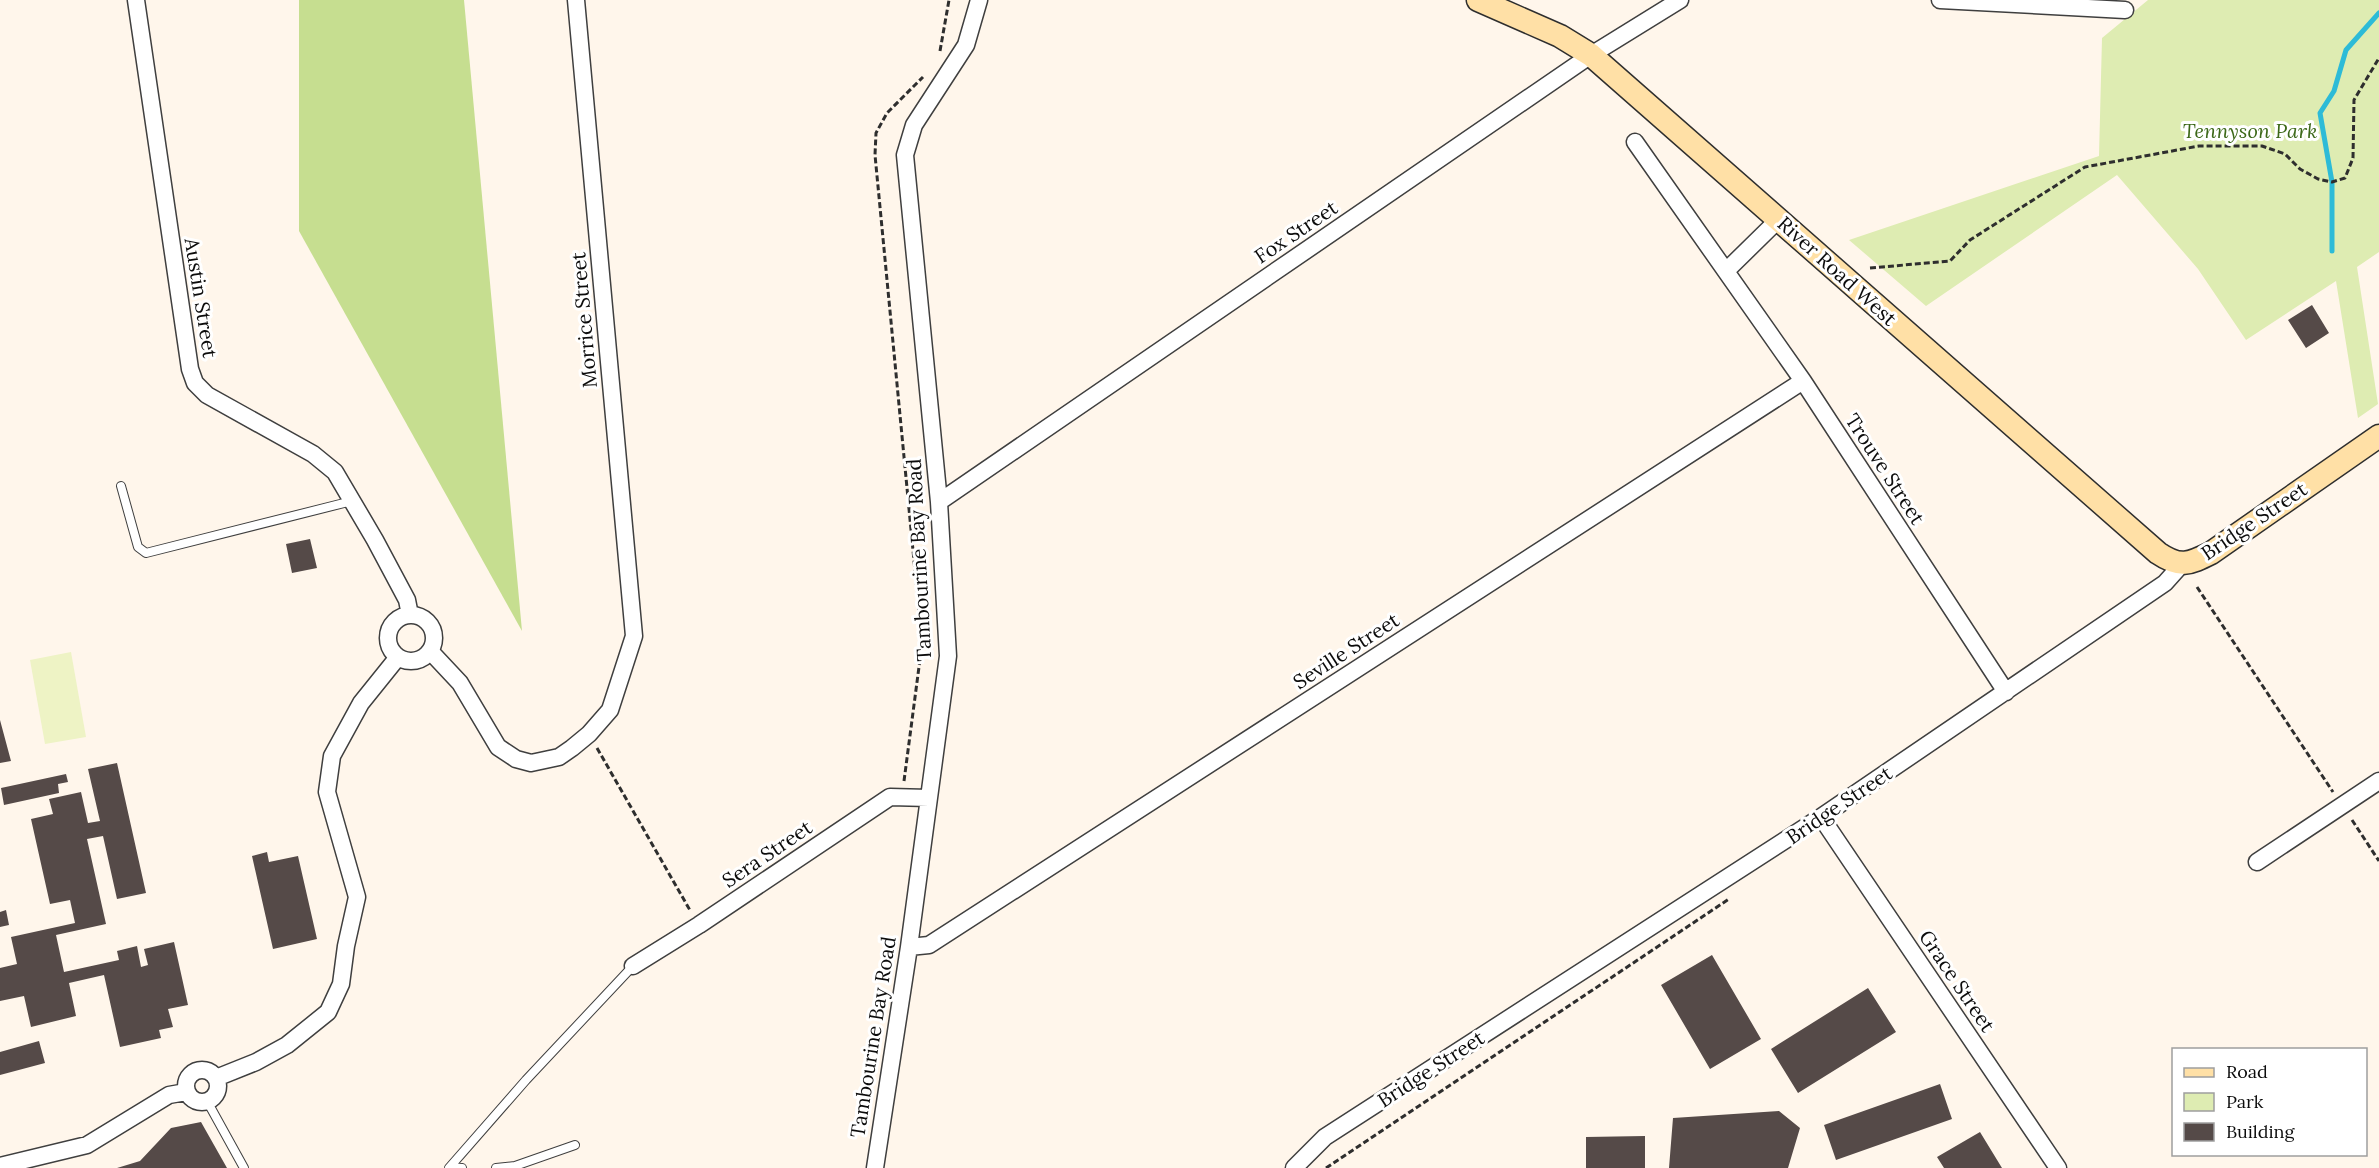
<svg xmlns="http://www.w3.org/2000/svg" width="2379" height="1168" font-family="Lora,serif">
  <style>
    .green { fill: #deecb2 }
    .forest { fill: #c6de90 }
    .pitch { fill: #eef3c5 }
    .lines { fill: none; stroke-linecap: round; stroke-linejoin: round }
    .stream { stroke: #2dbbd7; stroke-width: 5 }
    .building { fill: #554a48 }
    .service-casing { stroke: #3f3f3f; stroke-width: 10 }
    .minor-casing { stroke: #3f3f3f; stroke-width: 19 }
    .secondary-casing { stroke: #2e2e2e; stroke-width: 25 }
    .path { stroke: #2e2e2e; stroke-width: 3; stroke-dasharray: 6 3; stroke-linecap: butt }
    .service { stroke: #fff; stroke-width: 8 }
    .minor { stroke: #fff; stroke-width: 16 }
    .secondary { stroke: #ffe0a6; stroke-width: 22 }
    .labels { text-anchor: middle; stroke-width: 6; stroke-linejoin: round; paint-order: stroke }
    .park-label { font-size: 20px; font-style: italic; fill: #3c6818; stroke: #fff }
    .street-label { font-size: 20px; fill: #0c0c0c; stroke: #fff }
  </style>
  <rect width="100%" height="100%" fill="#fff6eb"/>
  <path class="green" d="M2148,0H2379V252L2357,267L2378,404L2358,418L2336,281L2246,340L2198,269L2117,175L1926,306L1849,240L2099,156L2102,38Z"/>
  <path class="forest" d="M299,0H464L522,631L299,231Z"/>
  <path class="pitch" d="M71,652L86,737L45,744L30,660Z"/>
  <g class="lines">
    <path class="stream" d="M2332,251V182L2320,113L2334,91L2346,50L2379,13"/>
  </g>
  <path class="building" d="M2312,305L2329,333L2306,348L2288,320Z
    M310,539L317,568L292,573L286,544Z
    M0,720L11,761L0,763Z
    M117,763L146,893L117,899L103,836L87,839L106,924L56,935L64,972L119,960L117,951L137,946L141,967L148,965L144,949L174,942L188,1005L168,1009L173,1027L159,1030L161,1038L120,1047L104,975L69,983L76,1016L31,1027L24,996L0,1001V968L17,964L11,937L75,923L70,900L50,904L31,819L53,814L49,799L81,792L88,823L100,821L88,769Z
    M66,774L68,782L58,784L59,793L4,805L1,788Z
    M267,852L269,862L298,856L317,939L273,949L252,856Z
    M6,910L9,925L0,927V912Z
    M1712,955L1761,1039L1710,1069L1661,985Z
    M1868,988L1896,1032L1798,1093L1771,1049Z
    M39,1041L45,1063L0,1075V1052Z
    M1940,1084L1952,1119L1836,1160L1824,1125Z
    M1779,1111L1800,1128L1788,1168H1669L1673,1118Z
    M201,1122L227,1168H117L140,1161L171,1128Z
    M1980,1132L2002,1168H1944L1937,1157Z
    M1645,1136V1168H1586V1137Z"/>
  <g class="lines">
    <g class="service-casing">
      <path id="service" d="M121,486L138,547L146,553L352,501
        M207,1101L244,1168
        M450,1167L462,1168
        M449,1168L526,1080L633,966
        M496,1168L515,1166L575,1145"/>
    </g>
    <g class="minor-casing">
      <path id="minor" d="M136,0L190,369L195,383L207,395L313,454L335,472L375,540L407,600L410,615
        M1940,0L2125,10
        M1635,142L1803,381L2006,692
        M1726,271L1779,219
        M939,502L1591,55L1680,0
        M388 638a23 23 0 1 1 46 0a23 23 0 1 1-46 0Z
        M430,651L460,683L498,747L516,759L531,763L559,757L572,748L589,734L610,710L634,636L576,0
        M1821,817L2058,1168
        M2257,862L2379,781
        M909,947L929,945L1803,381
        M633,966L699,925L890,797L929,798
        M186 1086a16 16 0 1 1 32 0a16 16 0 1 1-32 0Z
        M216,1078L256,1062L287,1045L328,1012L341,984L346,946L357,897L327,792L332,756L361,703L398,657
        M0,1166L87,1145L169,1095L186,1092
        M875,1168L909,947L948,656L939,502L905,155L914,125L966,45L979,0
        M1294,1168L1325,1137L1821,817L2165,583L2182,564"/>
    </g>
    <g class="secondary-casing">
      <path id="secondary" d="M1478,0L1560,36L1591,55L2158,553C2180,568 2189,564 2211,553L2379,436"/>
    </g>
    <path class="path" d="M940,51L949,0
      M1870,268L1950,261L1970,240L2085,167L2199,146H2262L2285,154L2300,169L2318,179L2332,182L2345,178L2353,158L2354,100L2379,58
      M2197,587L2333,792
      M597,748L691,912
      M904,781L922,644L875,155L876,133L887,113L923,77
      M2352,820L2379,861
      M1326,1168L1729,899"/>
    <use href="#service" class="service"/>
    <use href="#minor" class="minor"/>
    <use href="#secondary" class="secondary"/>
  </g>
  <g class="labels">
    <g class="park-label">
      <text x="2250" y="138">Tennyson Park</text>
    </g>
    <g class="street-label">
      <text transform="translate(1296 232) rotate(-34)" y="7">Fox Street</text>
      <text transform="translate(1837 271) rotate(42)" y="7">River Road West</text>
      <text transform="translate(201 298) rotate(81)" y="7">Austin Street</text>
      <text transform="translate(584 320) rotate(-95)" y="7">Morrice Street</text>
      <text transform="translate(1885 469) rotate(57)" y="7">Trouve Street</text>
      <text transform="translate(2254 521) rotate(-34)" y="7">Bridge Street</text>
      <text transform="translate(919 560) rotate(-93)" y="7">Tambourine Bay Road</text>
      <text transform="translate(1346 651) rotate(-33)" y="7">Seville Street</text>
      <text transform="translate(1839 805) rotate(-34)" y="7">Bridge Street</text>
      <text transform="translate(767 854) rotate(-34)" y="7">Sera Street</text>
      <text transform="translate(1957 981) rotate(56)" y="7">Grace Street</text>
      <text transform="translate(873 1037) rotate(-81)" y="7">Tambourine Bay Road</text>
      <text transform="translate(1431 1069) rotate(-33)" y="7">Bridge Street</text>
    </g>
  </g>
  <rect x="2172" y="1048" width="195" height="108" fill="#ffffff" stroke="#9e9e9e" stroke-width="1.5"/>
  <rect x="2184" y="1068" width="30" height="9" fill="#ffe0a6" stroke="#9e9e9e" stroke-width="1.5"/>
  <text x="2226" y="1078" font-size="18" fill="#0c0c0c">Road</text>
  <rect x="2184" y="1093" width="30" height="18" fill="#deecb2" stroke="#9e9e9e" stroke-width="1.5"/>
  <text x="2226" y="1108" font-size="18" fill="#0c0c0c">Park</text>
  <rect x="2184" y="1123" width="30" height="18" fill="#554a48" stroke="#9e9e9e" stroke-width="1.5"/>
  <text x="2226" y="1138" font-size="18" fill="#0c0c0c">Building</text>
</svg>
